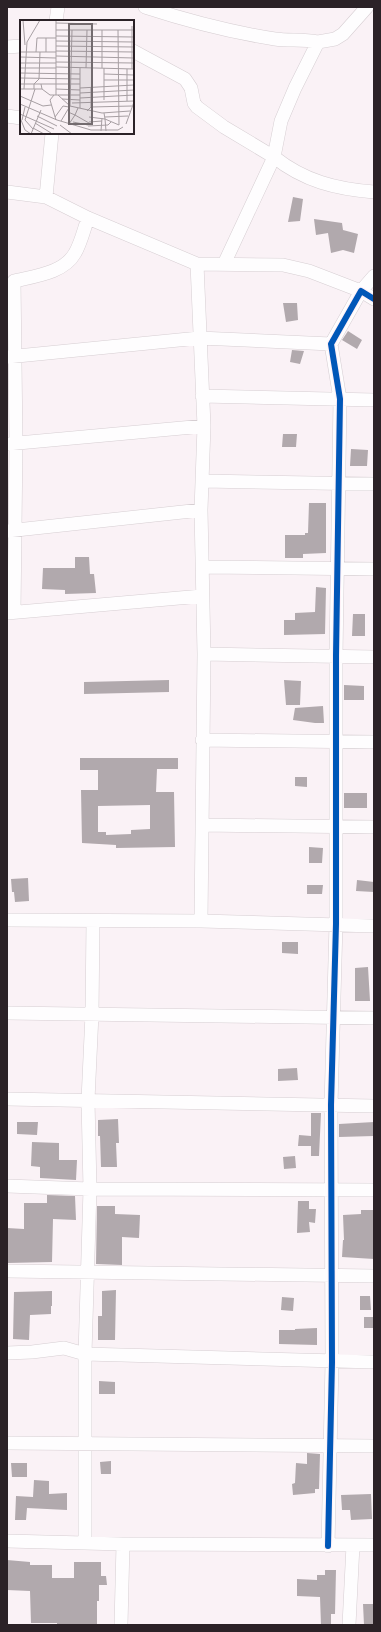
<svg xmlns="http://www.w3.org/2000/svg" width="381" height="1632" font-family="Barlow,sans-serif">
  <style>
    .building { fill: #b1a9ad; fill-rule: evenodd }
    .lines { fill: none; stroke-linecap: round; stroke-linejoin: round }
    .street-casing { stroke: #d6ced2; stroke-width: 14 }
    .street { stroke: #fefdfe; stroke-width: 13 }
    .cycleway-casing { stroke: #feeff6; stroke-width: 8 }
    .cycleway { stroke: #0057b8; stroke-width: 6 }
    .inset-road { fill: none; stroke: #a79fa3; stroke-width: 1 }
    .view { fill: #736b6f; fill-opacity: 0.15; stroke: #736b6f; stroke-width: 2 }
    .inset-edge { fill: none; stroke: #2b2227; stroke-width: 2 }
  </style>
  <rect width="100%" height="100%" fill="#faf2f6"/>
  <path class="building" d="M293,197L303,199L300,221L288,222Z
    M314,219L342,223L343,230L358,234L354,253L343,250L331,253L328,233L316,235Z
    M283,303H297L298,320L286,322Z
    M348,331L362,340L357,349L342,340Z
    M292,350L304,351L300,364L290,362Z
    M283,434H297L296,447H282Z
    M351,449L368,450L367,466H350Z
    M309,503H326V553L303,554V558H285V535H305V533H308Z
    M75,557H89L90,574H94L96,593L65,594V590L42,589L43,568H75Z
    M316,587L326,588L325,634L284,635V620H295V613L315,612Z
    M353,614H365V636H352Z
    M169,680V692L84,694V682Z
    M284,680L301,681L300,705H286Z
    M344,685L364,686V700H344Z
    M323,706L324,723H315L293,720L295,708Z
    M80,758H178V769H157L156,792H174L175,847L116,848V845L82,843L81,790H98V770H80ZM150,805V829L131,830V834L106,835V832H98V806Z
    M295,777H307V787L295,786Z
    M344,793H367V808H344Z
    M309,847L323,848L322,863H309Z
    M28,878L29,901L15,902L14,892H12L11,879Z
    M357,880L374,882V892L356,891Z
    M307,885H323L322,894H307Z
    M282,942H298V954L282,953Z
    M368,967L370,1001H355V968Z
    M297,1068L298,1080L278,1081V1069Z
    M311,1113H321L319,1156H311V1146H298L299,1135L311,1136Z
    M118,1119L119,1143H116L117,1167H101L100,1136H98V1120Z
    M17,1122H38L37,1135L17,1134Z
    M374,1122V1136L339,1137V1124Z
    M32,1142L59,1143V1160H77L76,1180L40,1178V1167L31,1166Z
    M295,1156L296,1168L284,1169L283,1157Z
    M47,1195L75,1196L76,1220L53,1219L52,1262L7,1263V1228L24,1229V1203H47Z
    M298,1201H309V1209H316L315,1223L309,1222L310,1232L297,1233Z
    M97,1206H115V1214L140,1215L139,1238L122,1237V1265L96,1264Z
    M361,1210H374V1259L342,1257L343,1240H344L343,1215L361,1214Z
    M116,1290L115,1340H98V1316H102V1291Z
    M52,1291V1306H51V1314L30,1315L29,1340L13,1339L14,1292Z
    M360,1296H370L371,1310H360Z
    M282,1297L294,1298L293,1311L281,1310Z
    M364,1317H374V1328H364Z
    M317,1328V1345L279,1344V1330H295V1329Z
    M99,1381L115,1382V1394H99Z
    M307,1453L320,1454L319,1489H315V1493L293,1495L292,1484L295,1483L296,1463L307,1464Z
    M111,1461V1474H101L100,1462Z
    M11,1463H27V1477H12Z
    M34,1480L49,1481V1494L67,1493V1510L27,1508L26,1520H15L16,1496L33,1497Z
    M371,1494L372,1519L351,1520L350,1510H342L341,1495Z
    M7,1560L30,1562V1565H52V1578H74V1562H101V1576H106L107,1585H99V1601H97V1625H57V1623H31L30,1591L7,1590Z
    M325,1570H336L335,1614H331V1625H321L320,1597L297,1596V1579L317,1580V1575H325Z
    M363,1604H374V1625H364Z"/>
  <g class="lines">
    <g class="street-casing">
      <path id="street" d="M145,7C188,21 230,32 275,39C289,41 303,39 318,42
        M56,21L58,7
        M7,47L21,46
        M133,51L185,79L191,88L194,103L197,107L224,127L274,157L281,121L295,88L318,42L335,39L343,34L367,7
        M7,116L21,118
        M7,192L46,197L88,218L197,264L283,265L309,271L361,291L374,276
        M46,197L52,133
        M197,264L204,426L201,510L204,654L201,921
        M224,264L274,157C304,181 336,189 374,192
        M14,281C35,276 64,273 75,253C81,243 84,229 88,218
        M7,357L199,338L331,344
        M202,396L374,400
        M7,444L204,426
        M203,481L374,484
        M7,531L201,510
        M203,567L374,569
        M14,612L16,443L14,281
        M7,613L202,596
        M204,654L374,657
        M202,740L374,742
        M202,825L374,827
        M7,920L201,921L374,926
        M7,1013L374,1018
        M7,1099L374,1106
        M7,1186L90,1189L374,1190
        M7,1271L374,1276
        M7,1353L32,1352L64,1348L85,1354L374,1362
        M7,1443L374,1446
        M7,1541L123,1544L374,1545
        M85,1543V1354L90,1189L88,1100L92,1014L93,921
        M328,1546L332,1362L331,1105L336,924V656L340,399L331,344L361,291L374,299
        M121,1625L123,1544
        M349,1625L353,1545"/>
    </g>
    <use href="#street" class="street"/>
    <g class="cycleway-casing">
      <path id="cycleway" d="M328,1546L332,1362L331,1105L336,924V656L340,399L331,344L361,291L374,299"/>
    </g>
    <use href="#cycleway" class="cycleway"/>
  </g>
  <g transform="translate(20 20)">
    <rect width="114" height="114" fill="#faf2f6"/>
    <path class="inset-road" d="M3,0L5,25M36,3L77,4M36,10H114M98,10L99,105M36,16L114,17M26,18V32M36,21L114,22M36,26L114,27M36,31L114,32M0,32H36M16,32L17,18H36M36,36L114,38M0,37L36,38M36,42L114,43M0,43H36M36,47L114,49M0,48H36M60,48V88M66,48L67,10M82,48V10M107,49V81M112,49V6M0,53L60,54M84,54L114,55M0,58L60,59M84,60H114M0,64H60M60,68L114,65M0,69H22L21,64M4,69L7,22L20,0M14,69V64L19,59L20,32M22,69L30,75H60M36,69L60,70M60,73L114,70M34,75L30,80L36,100M36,75V0M38,75L50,86L52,10M0,76L23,86L31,85M60,78L114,75M42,79L60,80M84,80V48M52,83L114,81M0,84L37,100L71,110H98L103,107M71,87V67M67,91L71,87L112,86M48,92L55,95L58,88M84,93L85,99L99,105M0,94L34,109M17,96L37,106M35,97L43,86L49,87M69,97L85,99L86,111M85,97L108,96M1,100L5,110L11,114M2,100L5,87M41,101L50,86L82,93L110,91M53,102L68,105M69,102L82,101M15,103L31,113M49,104L55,95L69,103M106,104L114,82M40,105L52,114M68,106L88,105L91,102M13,108L24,114M13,109L5,100L15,69M81,111L82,98M11,114L21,90"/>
    <path class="view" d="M49,4H72V104H49Z"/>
    <rect width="114" height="114" class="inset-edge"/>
  </g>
  <rect width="381" height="1632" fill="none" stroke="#2b2227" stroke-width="16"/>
</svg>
